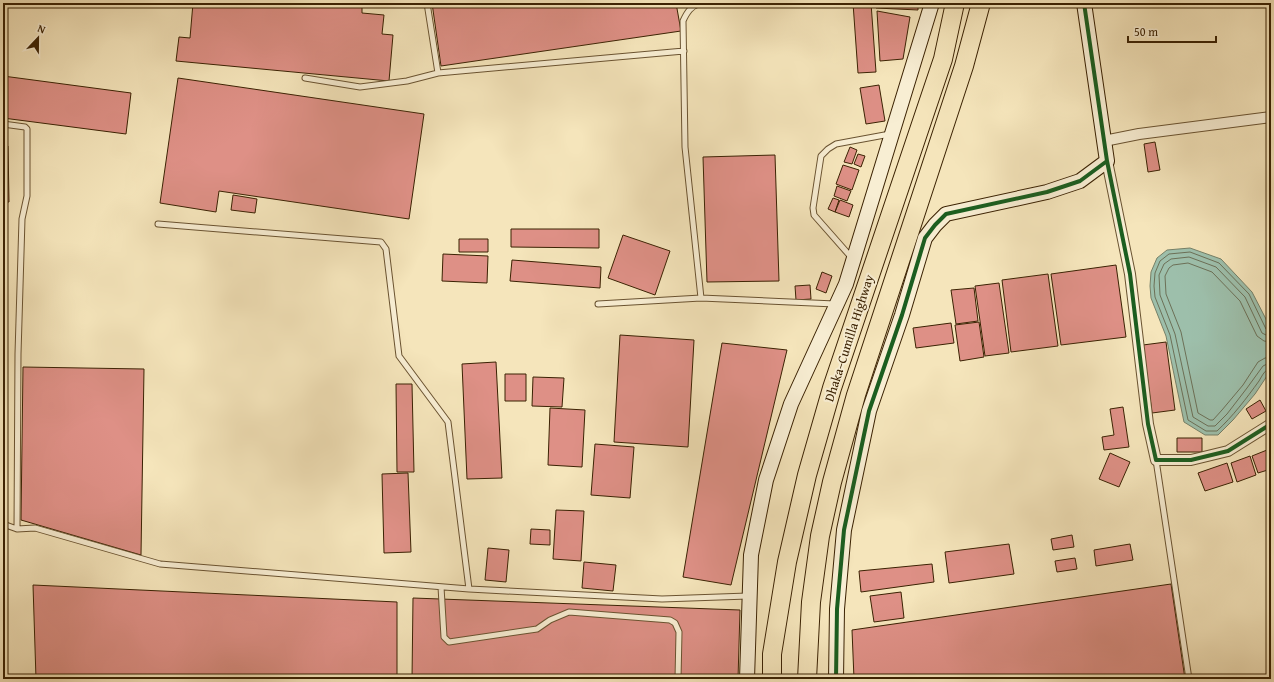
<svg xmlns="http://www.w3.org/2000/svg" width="1274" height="682" font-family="'Gentium Book Plus',serif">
<rect width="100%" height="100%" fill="#f5e5bb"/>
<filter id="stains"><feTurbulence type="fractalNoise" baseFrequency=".005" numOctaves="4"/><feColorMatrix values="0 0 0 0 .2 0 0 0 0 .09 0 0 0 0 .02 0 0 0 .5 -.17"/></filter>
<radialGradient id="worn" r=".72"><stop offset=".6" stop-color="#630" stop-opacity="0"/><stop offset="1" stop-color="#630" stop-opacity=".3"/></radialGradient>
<path fill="#9dbfab" stroke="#768068" d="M 1190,248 L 1221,259 L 1252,292 L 1267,321 L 1271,332 L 1271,370 L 1255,394 L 1233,420 L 1218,435 L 1205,435 L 1184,422 L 1166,336 L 1151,298 L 1150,286 L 1151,272 L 1157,258 L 1167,250 Z"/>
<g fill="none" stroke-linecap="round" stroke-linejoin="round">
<path stroke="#6c7057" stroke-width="1" d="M 1271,331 L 1266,329 L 1249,294 L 1219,263 L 1190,252 L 1169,254 L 1160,261 L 1155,273 L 1154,286 L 1155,297 L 1170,335 L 1188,420 L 1206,431 L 1217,431 C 1233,416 1246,399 1259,381 C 1262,376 1265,369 1271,368
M 1271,336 L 1266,335 L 1262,333 L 1245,297 L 1216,267 L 1189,257 L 1171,259 L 1164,264 L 1159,275 L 1160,295 L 1175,334 L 1193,417 L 1208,426 L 1215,426 L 1227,414 L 1247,388 L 1263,366 L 1267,364 L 1271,363
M 1271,342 L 1264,341 L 1257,336 L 1240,301 L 1212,272 L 1188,263 L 1173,265 L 1169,268 L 1165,276 L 1166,294 L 1181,332 L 1198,413 L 1210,420 L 1213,420 L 1222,410 L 1243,385 L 1258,362 L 1265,358 L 1271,357"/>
</g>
<path fill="#de9086" stroke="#3b2203" d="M 193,3 L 362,3 L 362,13 L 384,15 L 382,34 L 393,35 L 389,81 L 176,61 L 179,37 L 190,38 Z
M 432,3 L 676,3 L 681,31 L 441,66 Z
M 853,3 L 871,3 L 876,72 L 858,73 Z
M 876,3 L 918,3 L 918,10 L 876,8 Z
M 877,11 L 910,17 L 903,59 L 880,61 Z
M 3,76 L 131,93 L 126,134 L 3,118 Z
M 178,78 L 424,114 L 409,219 L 219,191 L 216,212 L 160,203 Z
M 879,85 L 885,121 L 866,124 L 860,88 Z
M 1155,142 L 1160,170 L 1148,172 L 1144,144 Z
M 3,146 L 8,146 L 9,202 L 3,202 Z
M 850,147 L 857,150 L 852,164 L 844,162 Z
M 858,154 L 865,156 L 861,167 L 854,164 Z
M 775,155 L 779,281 L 707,282 L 703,157 Z
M 843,165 L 859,170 L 852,190 L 836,184 Z
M 837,186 L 851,191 L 847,201 L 834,196 Z
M 233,195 L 257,199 L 255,213 L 231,210 Z
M 833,198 L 839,200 L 835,212 L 828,209 Z
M 840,200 L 853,205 L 849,217 L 835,212 Z
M 511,229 L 599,229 L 599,248 L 511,247 Z
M 623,235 L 670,251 L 655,295 L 608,278 Z
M 459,239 L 488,239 L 488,252 L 459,252 Z
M 443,254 L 488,256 L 487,283 L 442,281 Z
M 512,260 L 601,267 L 600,288 L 510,281 Z
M 1116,265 L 1126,337 L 1061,345 L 1051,274 Z
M 822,272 L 832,276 L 826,293 L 816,289 Z
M 1048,274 L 1058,346 L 1011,352 L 1002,280 Z
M 999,283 L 1009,353 L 985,356 L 975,286 Z
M 810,285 L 811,299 L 796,300 L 795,286 Z
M 974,288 L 978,321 L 956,324 L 951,290 Z
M 979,322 L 984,357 L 960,361 L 955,325 Z
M 951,323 L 954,343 L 916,348 L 913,328 Z
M 620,335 L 694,340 L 688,447 L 614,442 Z
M 1166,342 L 1175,410 L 1152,413 L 1143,345 Z
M 722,343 L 787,350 L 731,585 L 683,577 Z
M 3,345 L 7,345 L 7,383 L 3,383 Z
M 496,362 L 502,478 L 467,479 L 462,364 Z
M 23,367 L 144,369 L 141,555 L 21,520 Z
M 505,374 L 526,374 L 526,401 L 505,401 Z
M 533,377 L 564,378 L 562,407 L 532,406 Z
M 396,384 L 412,384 L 414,472 L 397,472 Z
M 1260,400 L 1266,411 L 1252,419 L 1246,409 Z
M 1123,407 L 1129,447 L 1104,450 L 1102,437 L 1114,435 L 1110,409 Z
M 550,408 L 585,410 L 582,467 L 548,465 Z
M 3,411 L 6,411 L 6,449 L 3,449 Z
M 1177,438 L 1202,438 L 1202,452 L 1177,452 Z
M 595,444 L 634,447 L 630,498 L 591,495 Z
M 1267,450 L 1271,462 L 1271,469 L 1258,473 L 1252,456 Z
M 3,451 L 4,451 L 5,513 L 3,513 Z
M 1110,453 L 1130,462 L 1119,487 L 1099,479 Z
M 1250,456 L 1256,475 L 1237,482 L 1231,463 Z
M 1227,463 L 1233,482 L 1205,491 L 1198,473 Z
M 408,473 L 411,552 L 384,553 L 382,474 Z
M 556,510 L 584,511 L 581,561 L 553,559 Z
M 531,529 L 550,530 L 550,545 L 530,544 Z
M 1072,535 L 1074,547 L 1053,550 L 1051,539 Z
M 1009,544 L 1014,574 L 949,583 L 945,552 Z
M 1130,544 L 1133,560 L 1096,566 L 1094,550 Z
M 488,548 L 509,550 L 506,582 L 485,580 Z
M 1075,558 L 1077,569 L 1057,572 L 1055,561 Z
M 584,562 L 616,565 L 613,591 L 582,588 Z
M 932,564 L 934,582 L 861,592 L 859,571 Z
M 1171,584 L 1185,679 L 854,679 L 852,630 Z
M 33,585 L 397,602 L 397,679 L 36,679 Z
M 901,592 L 904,618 L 874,622 L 870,596 Z
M 413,598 L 740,610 L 738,679 L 412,679 Z"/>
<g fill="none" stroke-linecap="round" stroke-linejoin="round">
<g stroke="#6a5331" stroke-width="7">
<path id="lane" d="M 427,3 L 438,73
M 305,78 L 360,87 L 407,81 L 438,73 L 684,51
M 3,124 L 25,127 L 27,129 L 27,196 L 22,219 L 18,354 L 17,529
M 158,224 L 381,242 L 386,249 L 399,356 L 448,422 L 469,589
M 851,257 L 814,215 L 813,208 L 821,156 L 828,149 L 836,144 L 890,134
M 701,298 L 835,304
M 598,304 L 701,298 L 685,147 L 683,21 C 687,12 691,6 701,3
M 1156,460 L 1189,679
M 3,524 L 17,529 L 35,528 L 160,564 L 469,589 L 662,599 L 748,596
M 441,587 L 444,637 L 449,642 L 537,629 L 550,620 L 569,612 L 670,620 L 675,623 L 679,632 L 678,679"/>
</g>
<g stroke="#6a5331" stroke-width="12">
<path id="street" d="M 1104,141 L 1139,134 L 1271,117
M 1107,161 L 1130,274 L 1148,424 L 1156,460 L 1191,460 L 1228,451 L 1271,424"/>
</g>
<g stroke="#3b2203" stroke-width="16">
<path id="secondary" d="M 747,679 L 751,555 L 766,480 L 791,404 L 846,284 L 932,3
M 836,679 L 837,609 L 844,530 L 869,411 L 902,315 L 925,238 L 935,225 L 946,214 L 1047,192 L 1080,181 L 1107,161 L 1084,3"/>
</g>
<g stroke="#3b2203" stroke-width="20">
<path id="highway" d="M 772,679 L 772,654 L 787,562 L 807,475 L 832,388 L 943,59 L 955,3
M 807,679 L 811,602 L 820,536 L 832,482 L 856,395 L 964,66 L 981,3"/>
</g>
<use href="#lane" stroke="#f8eed3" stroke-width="5"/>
<use href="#street" stroke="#f8eed3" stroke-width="10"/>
<use href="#secondary" stroke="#f8eed3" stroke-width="14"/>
<use href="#highway" stroke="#f5e5bb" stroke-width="18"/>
<g stroke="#f8eed3" stroke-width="6">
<path id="cycleway" d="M 1107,161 L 1130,274 L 1148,424 L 1156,460 L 1191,460 L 1228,451 L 1271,424
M 836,679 L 837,609 L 844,530 L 869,411 L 902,315 L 925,238 L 935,225 L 946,214 L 1047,192 L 1080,181 L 1107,161 L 1084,3"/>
</g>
<use href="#cycleway" stroke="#1b5e20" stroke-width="4"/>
</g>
<g text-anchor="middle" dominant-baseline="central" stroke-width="4" stroke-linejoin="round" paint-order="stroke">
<g font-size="13" fill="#3b2203" stroke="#f8eed3">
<text transform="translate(849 338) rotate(-72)">Dhaka–Cumilla Highway</text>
</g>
</g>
<rect width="1274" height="682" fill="none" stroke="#f5e5bb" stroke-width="16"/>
<rect x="4" y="4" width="1266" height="674" fill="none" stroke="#3b2203" stroke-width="2"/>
<rect x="8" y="8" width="1258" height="666" fill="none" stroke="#3b2203"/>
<g transform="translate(38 38) rotate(22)" stroke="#f8eed3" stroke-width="3" paint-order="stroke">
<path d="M0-3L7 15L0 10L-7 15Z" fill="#3b2203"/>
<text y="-6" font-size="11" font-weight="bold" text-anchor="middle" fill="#3b2203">N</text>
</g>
<path d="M1128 36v6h88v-6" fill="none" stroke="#3b2203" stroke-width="2"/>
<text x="1134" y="36" font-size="12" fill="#3b2203" stroke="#f8eed3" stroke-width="3" paint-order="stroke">50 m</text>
<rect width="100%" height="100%" filter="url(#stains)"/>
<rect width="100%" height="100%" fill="url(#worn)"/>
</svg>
